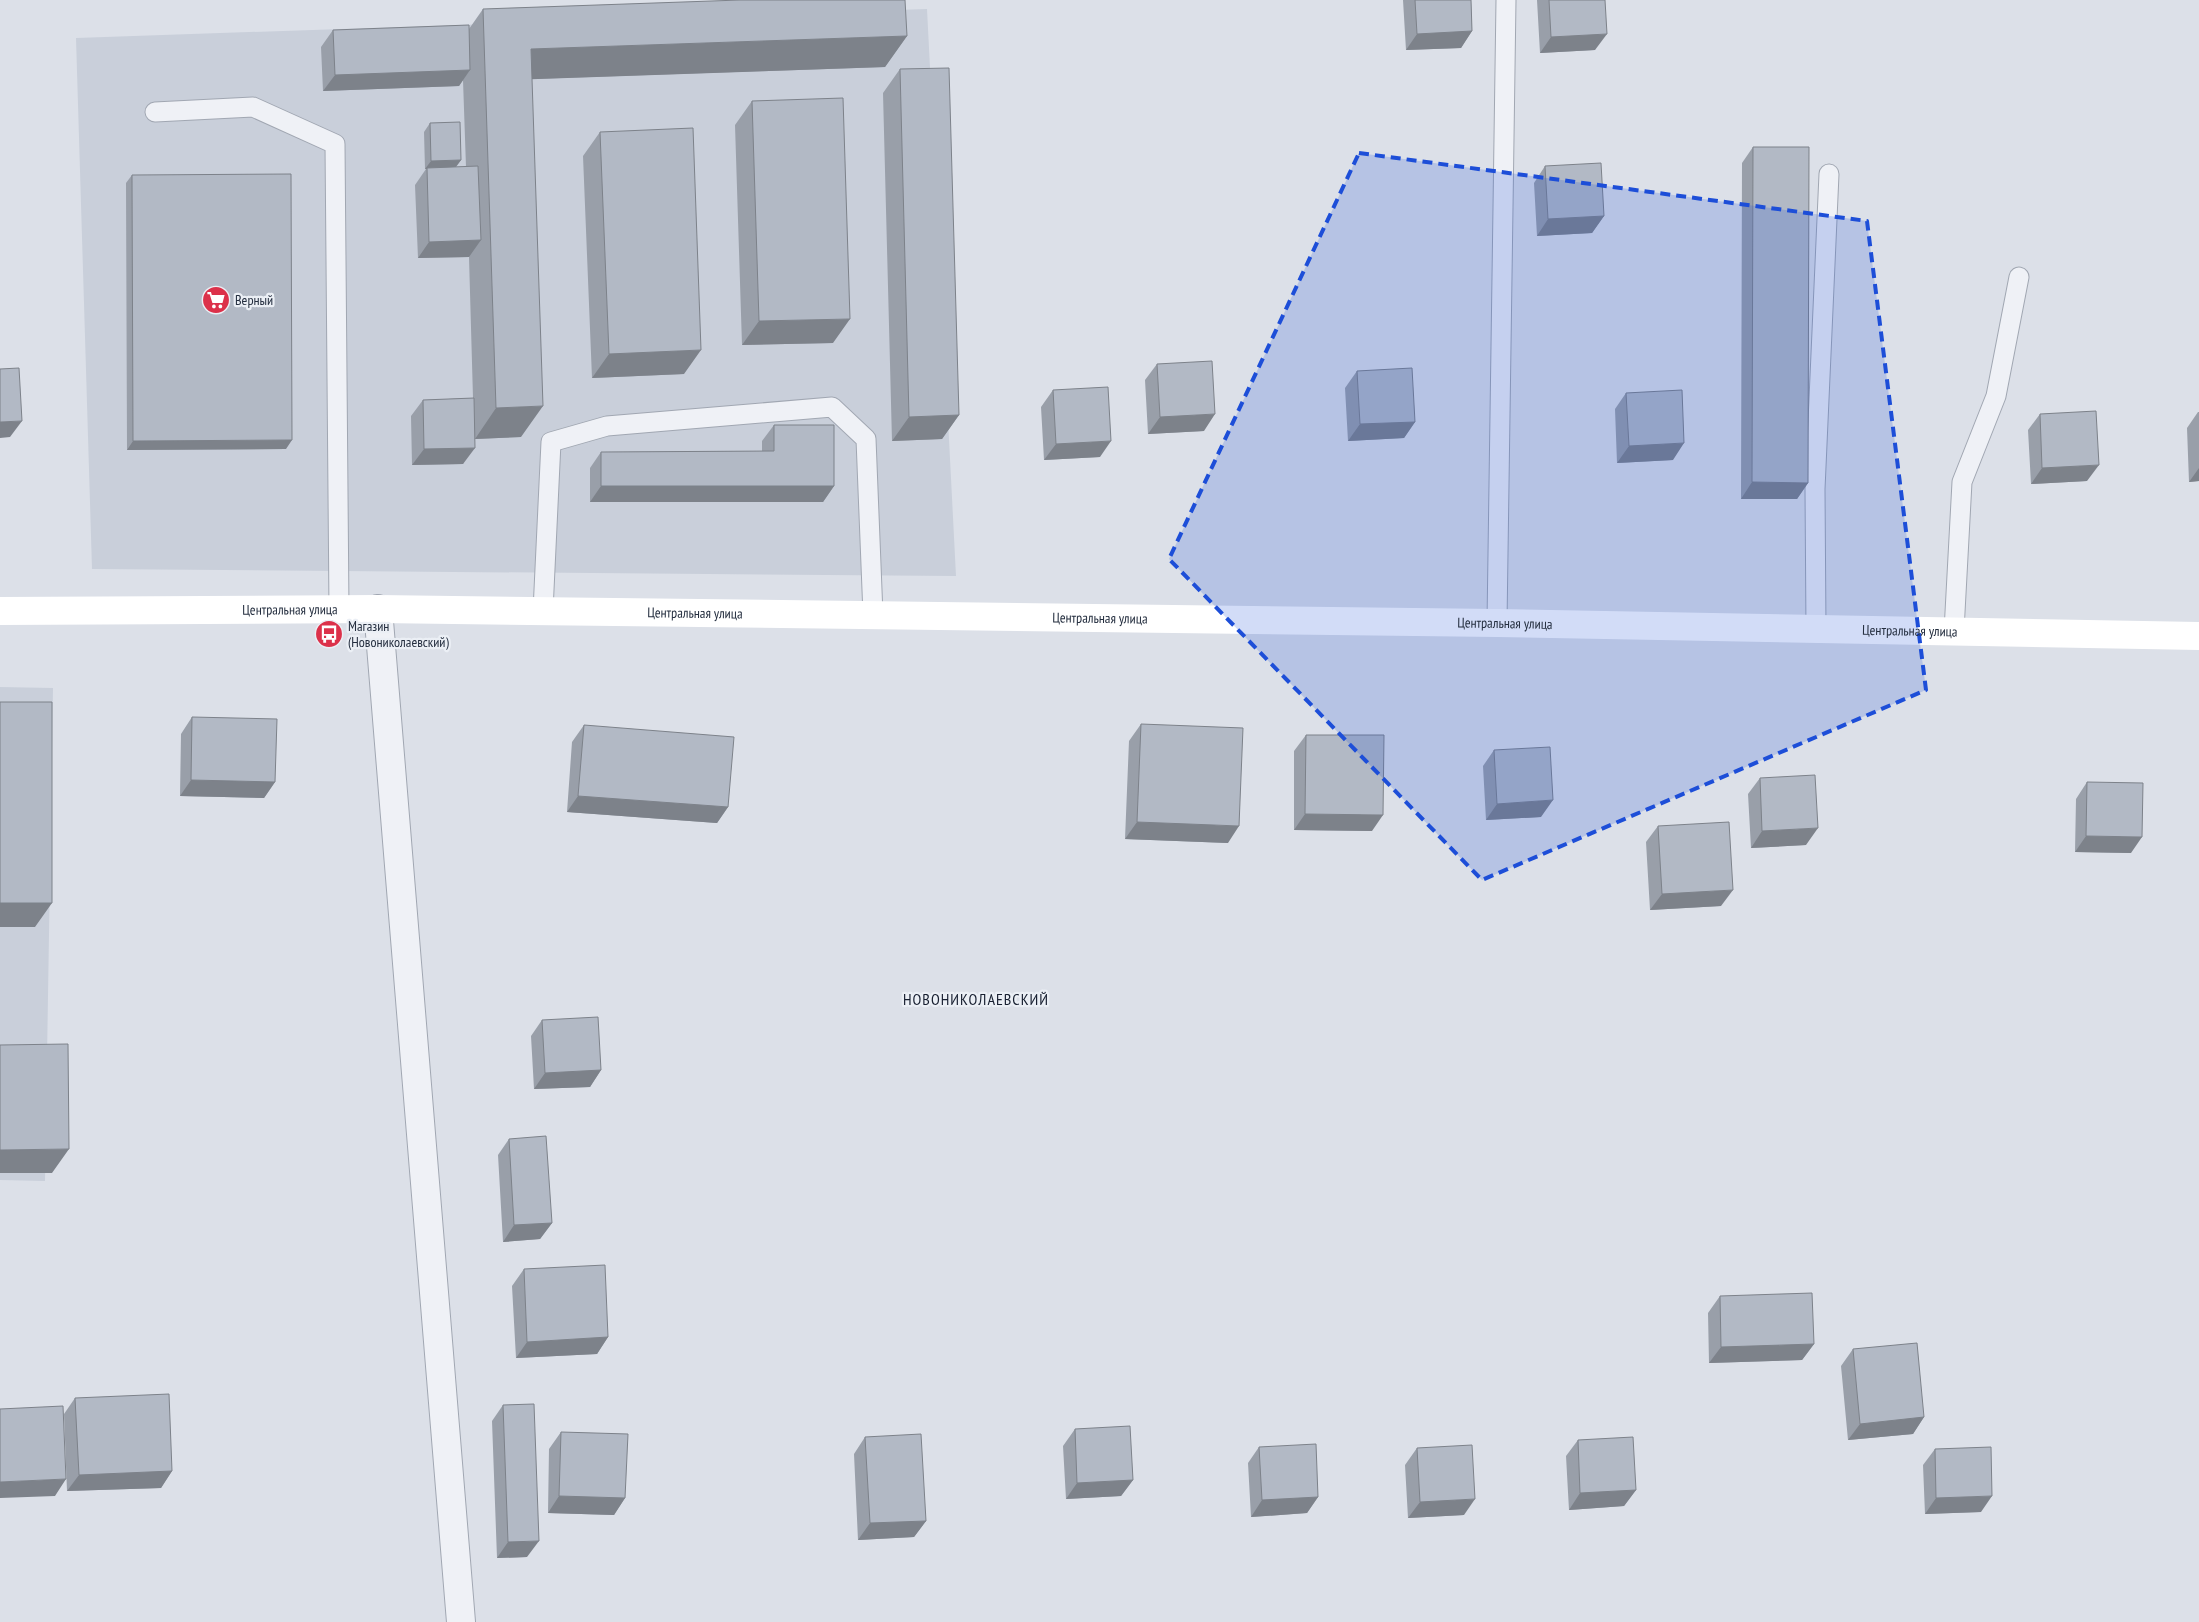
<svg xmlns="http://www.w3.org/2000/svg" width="2199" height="1622" font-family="'PT Sans Narrow',sans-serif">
<rect width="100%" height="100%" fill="#dce0e8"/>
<path fill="#c9cfda" d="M 927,9 L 956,576 L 92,569 L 76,38 Z
M 0,687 L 53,688 L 45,1181 L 0,1180 Z"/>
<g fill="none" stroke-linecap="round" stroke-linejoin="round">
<g stroke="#a1a7b2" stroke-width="21">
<path id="service" d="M 155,112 L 253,107 L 335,144 L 339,609
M 543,611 L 551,442 L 607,426 L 832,407 L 866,439 L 873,615
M 1497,623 L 1506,0
M 1816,629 L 1815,489 L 1829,174
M 1954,631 L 1962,482 L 1996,396 L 2019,277"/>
</g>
<g stroke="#a1a7b2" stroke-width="30">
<path id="minor" d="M 378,609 L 461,1622"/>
</g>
<use href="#service" stroke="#eff1f6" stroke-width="19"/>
<use href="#minor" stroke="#eff1f6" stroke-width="28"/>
<path stroke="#fff" stroke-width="28" id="s1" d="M 0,611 L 378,609 L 1497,623 L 2199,636"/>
</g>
<path fill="#999fa9" d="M 1403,0 L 1471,0 L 1472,31 L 1461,48 L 1406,50 Z
M 1537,0 L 1605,0 L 1595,50 L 1540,53 Z
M 483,9 L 907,36 L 885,67 L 532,79 L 521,437 L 475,439 L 463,464 L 412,465 L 411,416 L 423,400 L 473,398 L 469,257 L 418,258 L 415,185 L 426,169 L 425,169 L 424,132 L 430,123 L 461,160 L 456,167 L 466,167 L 463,80 L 459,86 L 323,91 L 321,47 L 333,30 L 469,29 Z
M 900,69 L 959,415 L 942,439 L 892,441 L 883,93 Z
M 752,101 L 833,343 L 742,345 L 735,125 Z
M 600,132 L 684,374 L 592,378 L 583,156 Z
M 1753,147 L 1808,483 L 1797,499 L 1741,499 L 1742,163 Z
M 1545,166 L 1604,216 L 1592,233 L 1537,236 L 1534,183 Z
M 132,175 L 286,449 L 127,450 L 126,183 Z
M 1157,364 L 1204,431 L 1148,434 L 1145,380 Z
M 1357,371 L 1415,422 L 1404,438 L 1348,441 L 1345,388 Z
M 1053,390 L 1100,457 L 1044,460 L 1041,407 Z
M 1626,393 L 1673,460 L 1617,463 L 1615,409 Z
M 2198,412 L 2199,412 L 2199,481 L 2189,482 L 2187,428 Z
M 2040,414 L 2087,481 L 2031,484 L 2028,430 Z
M 774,425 L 834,486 L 823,502 L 590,502 L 590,468 L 601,452 L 762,451 L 762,441 Z
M 192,717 L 275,782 L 264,798 L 180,796 L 181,734 Z
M 1141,724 L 1228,843 L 1125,839 L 1129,741 Z
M 584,725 L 728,807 L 717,823 L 567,812 L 572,742 Z
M 1306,735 L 1372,831 L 1294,830 L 1294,751 Z
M 1494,750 L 1541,817 L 1486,820 L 1483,766 Z
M 1760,778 L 1806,845 L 1751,848 L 1748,794 Z
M 2087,782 L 2131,853 L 2075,852 L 2076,799 Z
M 1658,826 L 1721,906 L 1650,910 L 1646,842 Z
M 542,1020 L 601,1070 L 590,1087 L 534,1089 L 531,1036 Z
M 509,1139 L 552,1223 L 540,1239 L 503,1242 L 498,1155 Z
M 524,1269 L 608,1337 L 597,1354 L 516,1358 L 512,1286 Z
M 1720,1296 L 1814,1344 L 1802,1360 L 1709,1363 L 1708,1313 Z
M 1853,1349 L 1924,1417 L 1913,1434 L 1848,1440 L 1841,1366 Z
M 75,1398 L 172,1471 L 161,1488 L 67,1491 L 64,1414 Z
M 503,1405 L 527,1557 L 497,1558 L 492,1421 Z
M 1075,1429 L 1133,1480 L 1121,1496 L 1066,1499 L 1063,1446 Z
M 561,1432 L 625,1498 L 614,1515 L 548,1513 L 549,1449 Z
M 865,1437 L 926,1521 L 914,1537 L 858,1540 L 854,1454 Z
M 1578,1440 L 1636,1490 L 1624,1506 L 1569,1510 L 1566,1456 Z
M 1259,1447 L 1318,1497 L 1307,1513 L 1251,1517 L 1248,1463 Z
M 1417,1448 L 1464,1515 L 1408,1518 L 1405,1465 Z
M 1935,1449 L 1981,1512 L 1925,1514 L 1923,1465 Z"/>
<path fill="#7d828a" d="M 1472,31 L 1461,48 L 1406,50 L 1417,34 Z
M 1607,34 L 1595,50 L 1540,53 L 1551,37 Z
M 907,36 L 885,67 L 509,80 L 531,49 Z
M 470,70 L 459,86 L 323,91 L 335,75 Z
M 461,160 L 455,168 L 425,169 L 431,161 Z
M 1604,216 L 1592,233 L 1537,236 L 1548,219 Z
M 481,240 L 469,257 L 418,258 L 429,242 Z
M 850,319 L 833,343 L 742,345 L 759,321 Z
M 701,350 L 684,374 L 592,378 L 609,354 Z
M 543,406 L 521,437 L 475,439 L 496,408 Z
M 1215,414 L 1204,431 L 1148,434 L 1160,417 Z
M 959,415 L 942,439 L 892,441 L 909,417 Z
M 22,421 L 10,437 L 0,438 L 0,422 Z
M 1415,422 L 1404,438 L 1348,441 L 1360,424 Z
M 292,440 L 286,449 L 127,450 L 133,441 Z
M 1111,441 L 1100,457 L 1044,460 L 1056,444 Z
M 1684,443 L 1673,460 L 1617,463 L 1629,446 Z
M 475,448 L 463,464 L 412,465 L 424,449 Z
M 2099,465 L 2087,481 L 2031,484 L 2042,468 Z
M 2199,468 L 2199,481 L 2189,482 Z
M 1752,482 L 1808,483 L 1797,499 L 1741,499 Z
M 601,486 L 834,486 L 823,502 L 590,502 Z
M 191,780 L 275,782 L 264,798 L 180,796 Z
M 578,796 L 728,807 L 717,823 L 567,812 Z
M 1553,800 L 1541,817 L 1486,820 L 1497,804 Z
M 1305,814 L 1383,815 L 1372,831 L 1294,830 Z
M 1137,822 L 1239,826 L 1228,843 L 1125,839 Z
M 1818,828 L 1806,845 L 1751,848 L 1762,831 Z
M 2086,836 L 2142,837 L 2131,853 L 2075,852 Z
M 1733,890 L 1721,906 L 1650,910 L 1662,894 Z
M 0,903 L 52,903 L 35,927 L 0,927 Z
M 601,1070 L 590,1087 L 534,1089 L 545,1073 Z
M 69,1149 L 52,1173 L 0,1173 L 0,1150 Z
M 552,1223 L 540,1239 L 503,1242 L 514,1225 Z
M 608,1337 L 597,1354 L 516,1358 L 527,1342 Z
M 1814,1344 L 1802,1360 L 1709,1363 L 1721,1347 Z
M 1924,1417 L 1913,1434 L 1848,1440 L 1860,1424 Z
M 172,1471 L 161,1488 L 67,1491 L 79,1475 Z
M 66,1479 L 55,1496 L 0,1498 L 0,1482 Z
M 1133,1480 L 1121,1496 L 1066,1499 L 1077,1483 Z
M 1636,1490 L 1624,1506 L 1569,1510 L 1580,1493 Z
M 559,1496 L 625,1498 L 614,1515 L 548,1513 Z
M 1992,1496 L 1981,1512 L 1925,1514 L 1936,1498 Z
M 1318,1497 L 1307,1513 L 1251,1517 L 1262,1500 Z
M 1475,1499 L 1464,1515 L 1408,1518 L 1420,1502 Z
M 926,1521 L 914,1537 L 858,1540 L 870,1523 Z
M 539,1541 L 527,1557 L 497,1558 L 508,1542 Z"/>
<path fill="#b2b9c5" stroke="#7d828a" d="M 740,0 L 905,0 L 907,36 L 531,49 L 543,406 L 496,408 L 483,9 Z
M 1415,0 L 1471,0 L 1472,31 L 1417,34 Z
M 1549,0 L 1605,0 L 1607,34 L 1551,37 Z
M 469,25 L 470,70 L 335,75 L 333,30 Z
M 949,68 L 959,415 L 909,417 L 900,69 Z
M 843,98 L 850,319 L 759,321 L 752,101 Z
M 460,122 L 461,160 L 431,161 L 430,123 Z
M 693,128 L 701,350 L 609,354 L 600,132 Z
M 1753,147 L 1809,147 L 1808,483 L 1752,482 Z
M 1601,163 L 1604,216 L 1548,219 L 1545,166 Z
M 478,166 L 481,240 L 429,242 L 427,168 Z
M 291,174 L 292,440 L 133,441 L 132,175 Z
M 1212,361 L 1215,414 L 1160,417 L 1157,364 Z
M 19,368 L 22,421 L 0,422 L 0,369 Z
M 1412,368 L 1415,422 L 1360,424 L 1357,371 Z
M 1108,387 L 1111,441 L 1056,444 L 1053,390 Z
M 1682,390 L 1684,443 L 1629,446 L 1626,393 Z
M 474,398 L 475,448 L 424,449 L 423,400 Z
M 2096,411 L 2099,465 L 2042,468 L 2040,414 Z
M 774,425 L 834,425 L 834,486 L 601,486 L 601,452 L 774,451 Z
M 0,702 L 52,702 L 52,903 L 0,903 Z
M 192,717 L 277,719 L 275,782 L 191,780 Z
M 1141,724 L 1243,728 L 1239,826 L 1137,822 Z
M 584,725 L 734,737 L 728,807 L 578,796 Z
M 1306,735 L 1384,735 L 1383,815 L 1305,814 Z
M 1550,747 L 1553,800 L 1497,804 L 1494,750 Z
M 1815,775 L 1818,828 L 1762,831 L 1760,778 Z
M 2087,782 L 2143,783 L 2142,837 L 2086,836 Z
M 1729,822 L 1733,890 L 1662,894 L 1658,826 Z
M 598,1017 L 601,1070 L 545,1073 L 542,1020 Z
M 68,1044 L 69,1149 L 0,1150 L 0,1045 Z
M 546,1136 L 552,1223 L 514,1225 L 509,1139 Z
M 605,1265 L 608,1337 L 527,1342 L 524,1269 Z
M 1812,1293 L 1814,1344 L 1721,1347 L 1720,1296 Z
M 1917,1343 L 1924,1417 L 1860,1424 L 1853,1349 Z
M 169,1394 L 172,1471 L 79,1475 L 75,1398 Z
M 534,1404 L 539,1541 L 508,1542 L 503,1405 Z
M 63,1406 L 66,1479 L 0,1482 L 0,1409 Z
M 1130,1426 L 1133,1480 L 1077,1483 L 1075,1429 Z
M 561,1432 L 628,1434 L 625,1498 L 559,1496 Z
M 921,1434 L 926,1521 L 870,1523 L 865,1437 Z
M 1633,1437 L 1636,1490 L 1580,1493 L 1578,1440 Z
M 1316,1444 L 1318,1497 L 1262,1500 L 1259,1447 Z
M 1472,1445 L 1475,1499 L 1420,1502 L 1417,1448 Z
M 1991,1447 L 1992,1496 L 1936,1498 L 1935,1449 Z"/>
<path fill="#1d4ed8" fill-opacity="0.2" stroke="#1d4ed8" stroke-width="4" stroke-dasharray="10 6" stroke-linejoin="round" d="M 1359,153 L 1867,221 L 1926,690 L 1482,880 L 1169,559 Z"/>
<defs>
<g id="supermarket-disc" transform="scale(1.4375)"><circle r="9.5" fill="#dc314a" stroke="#ebeff5"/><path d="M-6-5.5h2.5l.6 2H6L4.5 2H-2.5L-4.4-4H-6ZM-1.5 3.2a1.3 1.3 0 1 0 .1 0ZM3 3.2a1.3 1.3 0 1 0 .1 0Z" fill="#fff"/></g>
<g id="bus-disc" transform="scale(1.4375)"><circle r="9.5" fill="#dc314a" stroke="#ebeff5"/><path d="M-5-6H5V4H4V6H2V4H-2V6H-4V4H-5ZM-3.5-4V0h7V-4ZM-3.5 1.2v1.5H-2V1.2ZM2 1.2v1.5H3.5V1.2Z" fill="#fff"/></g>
</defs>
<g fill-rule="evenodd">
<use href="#supermarket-disc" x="216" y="300"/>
<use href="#bus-disc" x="329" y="634"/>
</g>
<g text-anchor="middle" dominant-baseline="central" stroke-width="4.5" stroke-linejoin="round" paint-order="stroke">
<g font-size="14" fill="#242e3f" stroke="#ebeff5" text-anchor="start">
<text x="235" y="300">Верный</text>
<text x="348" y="626">Магазин<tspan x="348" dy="16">(Новониколаевский)</tspan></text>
</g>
<g font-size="14" fill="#242e3f" stroke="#ebeff5">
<text stroke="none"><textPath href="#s1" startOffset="290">Центральная улица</textPath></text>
<text stroke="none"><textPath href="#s1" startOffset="695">Центральная улица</textPath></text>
<text stroke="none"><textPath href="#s1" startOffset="1100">Центральная улица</textPath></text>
<text stroke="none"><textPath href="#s1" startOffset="1505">Центральная улица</textPath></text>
<text stroke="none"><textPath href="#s1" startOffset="1910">Центральная улица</textPath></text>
</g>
<g font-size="16" letter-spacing="1" fill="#171f30" stroke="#ebeff5">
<text x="976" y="999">НОВОНИКОЛАЕВСКИЙ</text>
</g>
</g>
</svg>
